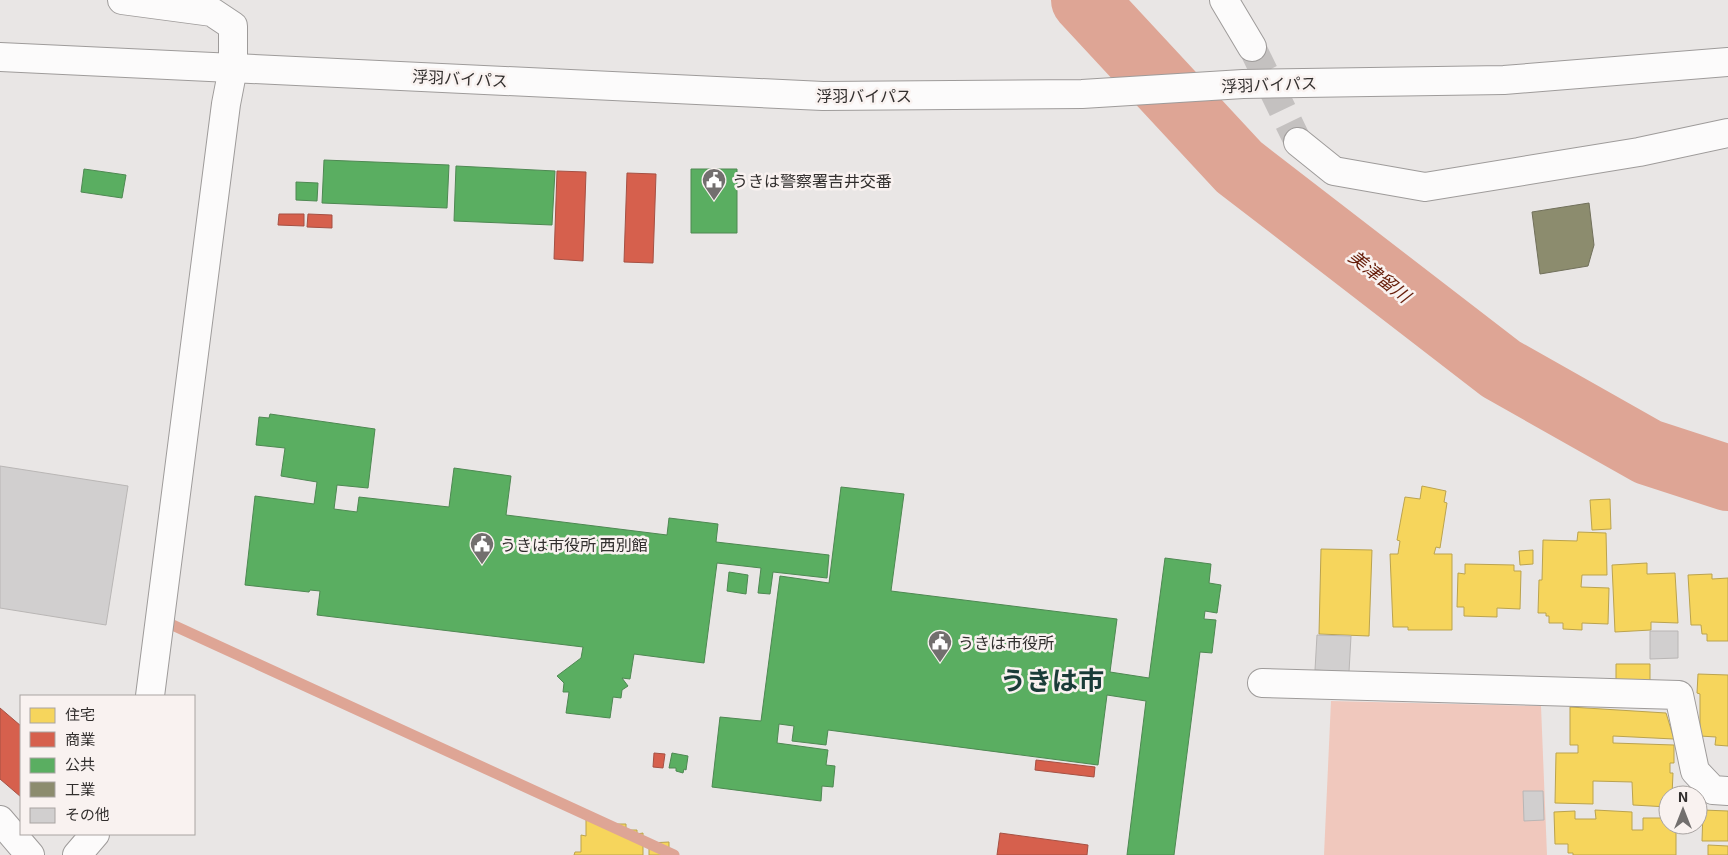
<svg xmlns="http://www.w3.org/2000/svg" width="1728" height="855" font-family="'Exo 2','Noto Sans JP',sans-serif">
<rect width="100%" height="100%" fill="#e9e6e5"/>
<path fill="#f0c8bd" d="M 1331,701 L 1541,706 L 1547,855 L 1324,855 Z"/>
<path fill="#f6d55c" stroke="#bba34e" d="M 1422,486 L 1446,491 L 1444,502 L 1447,503 L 1440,548 L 1436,547 L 1434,554 L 1452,554 L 1452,630 L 1408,630 L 1408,627 L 1393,627 L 1390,554 L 1398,554 L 1400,541 L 1397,540 L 1405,497 L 1420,499 Z
M 1610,499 L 1611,529 L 1592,530 L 1590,500 Z
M 1578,532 L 1606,533 L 1607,575 L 1582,575 L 1581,587 L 1609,588 L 1608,624 L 1582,623 L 1582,630 L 1563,629 L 1563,623 L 1549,623 L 1549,616 L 1546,616 L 1546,613 L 1538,613 L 1539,580 L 1542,580 L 1543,540 L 1577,541 Z
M 1321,549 L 1372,550 L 1369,636 L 1319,634 Z
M 1533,550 L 1533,564 L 1520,565 L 1519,551 Z
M 1647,563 L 1647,574 L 1675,573 L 1678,623 L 1651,622 L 1651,630 L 1615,632 L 1612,565 Z
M 1465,564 L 1514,565 L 1514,571 L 1521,571 L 1520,609 L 1497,608 L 1497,617 L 1464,616 L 1464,607 L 1457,607 L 1458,573 L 1465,574 Z
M 1712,574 L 1712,579 L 1728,578 L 1728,641 L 1707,641 L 1707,634 L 1702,634 L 1701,625 L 1691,625 L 1688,575 Z
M 1616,664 L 1650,664 L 1650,681 L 1616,680 Z
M 1698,674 L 1728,675 L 1728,746 L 1715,745 L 1716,737 L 1700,736 L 1700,694 L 1697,693 Z
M 1570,707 L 1666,713 L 1674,739 L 1613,736 L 1613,743 L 1674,745 L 1674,763 L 1670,763 L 1670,773 L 1673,773 L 1672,795 L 1668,795 L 1668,807 L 1633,805 L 1632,782 L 1593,781 L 1593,804 L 1555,803 L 1556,753 L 1578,753 L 1578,745 L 1570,745 Z
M 1595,810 L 1632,812 L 1632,830 L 1643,830 L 1643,818 L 1668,818 L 1668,825 L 1676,825 L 1676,855 L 1573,855 L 1573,853 L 1568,853 L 1568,844 L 1555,844 L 1554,812 L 1575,811 L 1575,819 L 1596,819 Z
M 1703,810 L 1728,811 L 1728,841 L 1702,841 Z
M 586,820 L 600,820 L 600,824 L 626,824 L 626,830 L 637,830 L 637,834 L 643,833 L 643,855 L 574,855 L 575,852 L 581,852 L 581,835 L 586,836 Z
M 669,842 L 669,855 L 649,855 L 649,843 Z
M 1708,845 L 1728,846 L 1728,855 L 1708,855 Z"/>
<path fill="#d6604d" stroke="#a55144" d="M 557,171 L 586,172 L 583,261 L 554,259 Z
M 627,173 L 656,174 L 653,263 L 624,262 Z
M 279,214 L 304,214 L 304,226 L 278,225 Z
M 308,214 L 332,215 L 332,228 L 307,227 Z
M 0,708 L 21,726 L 21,797 L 0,779 Z
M 654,753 L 665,754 L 663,768 L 653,767 Z
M 1036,760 L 1095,767 L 1094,777 L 1035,770 Z
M 1000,833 L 1088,845 L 1087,855 L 997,855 Z"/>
<path fill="#5aae61" stroke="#4e8852" d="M 324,160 L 449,165 L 447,208 L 322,203 Z
M 456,166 L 555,171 L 552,225 L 454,221 Z
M 84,169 L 126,175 L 122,198 L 81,192 Z
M 691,169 L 737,169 L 737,233 L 691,233 Z
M 296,182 L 318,183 L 317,201 L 296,200 Z
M 270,414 L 375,429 L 368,488 L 337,485 L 334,509 L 357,512 L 359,497 L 449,507 L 454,468 L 511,476 L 506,515 L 667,535 L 669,518 L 718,524 L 716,542 L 829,555 L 827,578 L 773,572 L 770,594 L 758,593 L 761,568 L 717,563 L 704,663 L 634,654 L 630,679 L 622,678 L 628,686 L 622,690 L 621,698 L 613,697 L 610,718 L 566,713 L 569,692 L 563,692 L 564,683 L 557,676 L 581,658 L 583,647 L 317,615 L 320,591 L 310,590 L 309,592 L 245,585 L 255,496 L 314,504 L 317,482 L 281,476 L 285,448 L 256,445 L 259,417 L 269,418 Z
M 841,487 L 904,494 L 891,591 L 1117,619 L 1110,672 L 1149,678 L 1165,558 L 1211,564 L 1209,583 L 1221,585 L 1217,613 L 1205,611 L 1204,619 L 1216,620 L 1212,653 L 1200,652 L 1174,855 L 1127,855 L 1146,701 L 1107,695 L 1098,765 L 828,730 L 826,745 L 792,741 L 794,726 L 779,724 L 777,743 L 828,750 L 826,765 L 835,766 L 833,787 L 822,786 L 821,801 L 712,787 L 720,717 L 761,721 L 780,576 L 829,583 Z
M 729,572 L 748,575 L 746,594 L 727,591 Z
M 672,753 L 688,756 L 686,770 L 684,769 L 683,773 L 676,771 L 676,768 L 669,768 Z"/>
<path fill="#8c8c6e" stroke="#71705b" d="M 1589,203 L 1594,245 L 1588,266 L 1540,274 L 1532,212 Z"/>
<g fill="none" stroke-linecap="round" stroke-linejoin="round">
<path stroke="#dea595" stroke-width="11" d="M 166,622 L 674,855"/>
<path stroke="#dea595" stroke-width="66" d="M 1084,0 L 1239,167 L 1501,369 L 1648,452 L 1728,478"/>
</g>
<path fill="#d1cfcf" stroke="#b9b6b5" d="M 0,466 L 128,486 L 106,625 L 0,608 Z
M 1650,631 L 1678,631 L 1678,658 L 1650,659 Z
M 1317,635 L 1351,636 L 1349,672 L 1315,670 Z
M 1523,791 L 1543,791 L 1544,820 L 1524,821 Z"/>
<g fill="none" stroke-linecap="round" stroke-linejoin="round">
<path stroke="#c4c1c0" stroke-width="28" stroke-dasharray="28 14" stroke-linecap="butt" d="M 1252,47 L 1298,142"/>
<g stroke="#9e9b9a" stroke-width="30">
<path id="street" d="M 122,0 L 212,12 L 233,26 L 233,68 L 226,104 L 150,696
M 1224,0 L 1252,47
M 1298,142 L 1334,171 L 1425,187 L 1639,152 L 1728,133
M 1262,683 L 1679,695 L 1695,771 L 1713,790 L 1728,791
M 0,820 L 30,855
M 77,855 L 95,834"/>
</g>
<g stroke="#9e9b9a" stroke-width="30">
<path id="highway" d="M 0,57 L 823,96 L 1082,94 L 1243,84 L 1504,80 L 1728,62"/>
</g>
<use href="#street" stroke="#fcfbfb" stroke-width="28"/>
<use href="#highway" stroke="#fcfbfb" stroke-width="28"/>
</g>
<defs>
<g id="civic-pin" transform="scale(1.25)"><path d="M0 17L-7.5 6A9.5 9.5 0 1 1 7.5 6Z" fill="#726f6e" stroke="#f9f2f0"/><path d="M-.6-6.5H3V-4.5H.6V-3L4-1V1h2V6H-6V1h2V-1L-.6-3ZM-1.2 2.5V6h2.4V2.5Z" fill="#fff"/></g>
</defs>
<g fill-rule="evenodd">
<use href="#civic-pin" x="714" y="180"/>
<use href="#civic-pin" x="482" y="544"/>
<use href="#civic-pin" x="940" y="642"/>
</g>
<g text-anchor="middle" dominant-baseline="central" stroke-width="5" stroke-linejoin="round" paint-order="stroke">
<g font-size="16" fill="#322f2e" stroke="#f9f2f0">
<text transform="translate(460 78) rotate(3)">浮羽バイパス</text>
<text transform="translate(1269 84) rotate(-2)">浮羽バイパス</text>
<text x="864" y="95">浮羽バイパス</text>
</g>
<g font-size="16" fill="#322f2e" stroke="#f9f2f0" text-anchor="start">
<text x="732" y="180">うきは警察署吉井交番</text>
<text x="500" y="544">うきは市役所 西別館</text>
<text x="958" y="642">うきは市役所</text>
</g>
<g font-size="18" font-style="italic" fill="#661d09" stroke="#f9f2f0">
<text transform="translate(1380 276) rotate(38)">美津留川</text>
</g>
<g font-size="26" font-weight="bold" fill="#1a3c38" stroke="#f9f2f0">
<text x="1052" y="679">うきは市</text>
</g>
</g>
<rect x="20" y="695" width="175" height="140" fill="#f9f2f0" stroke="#a9a4a2"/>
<rect x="30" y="708" width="25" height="15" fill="#f6d55c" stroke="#a9a4a2"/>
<text x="65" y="720" font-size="15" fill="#322f2e">住宅</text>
<rect x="30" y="732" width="25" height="15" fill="#d6604d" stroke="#a9a4a2"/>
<text x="65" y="745" font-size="15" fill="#322f2e">商業</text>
<rect x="30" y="758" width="25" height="15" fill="#5aae61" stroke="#a9a4a2"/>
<text x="65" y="770" font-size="15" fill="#322f2e">公共</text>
<rect x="30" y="782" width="25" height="15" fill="#8c8c6e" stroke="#a9a4a2"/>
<text x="65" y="795" font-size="15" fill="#322f2e">工業</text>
<rect x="30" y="808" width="25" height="15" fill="#d1cfcf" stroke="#a9a4a2"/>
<text x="65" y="820" font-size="15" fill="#322f2e">その他</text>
<g transform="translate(1683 810)"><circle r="24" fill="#f9f2f0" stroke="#a9a4a2"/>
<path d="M0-4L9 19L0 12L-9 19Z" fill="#726f6e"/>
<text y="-8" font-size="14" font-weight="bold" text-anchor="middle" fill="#322f2e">N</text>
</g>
</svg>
